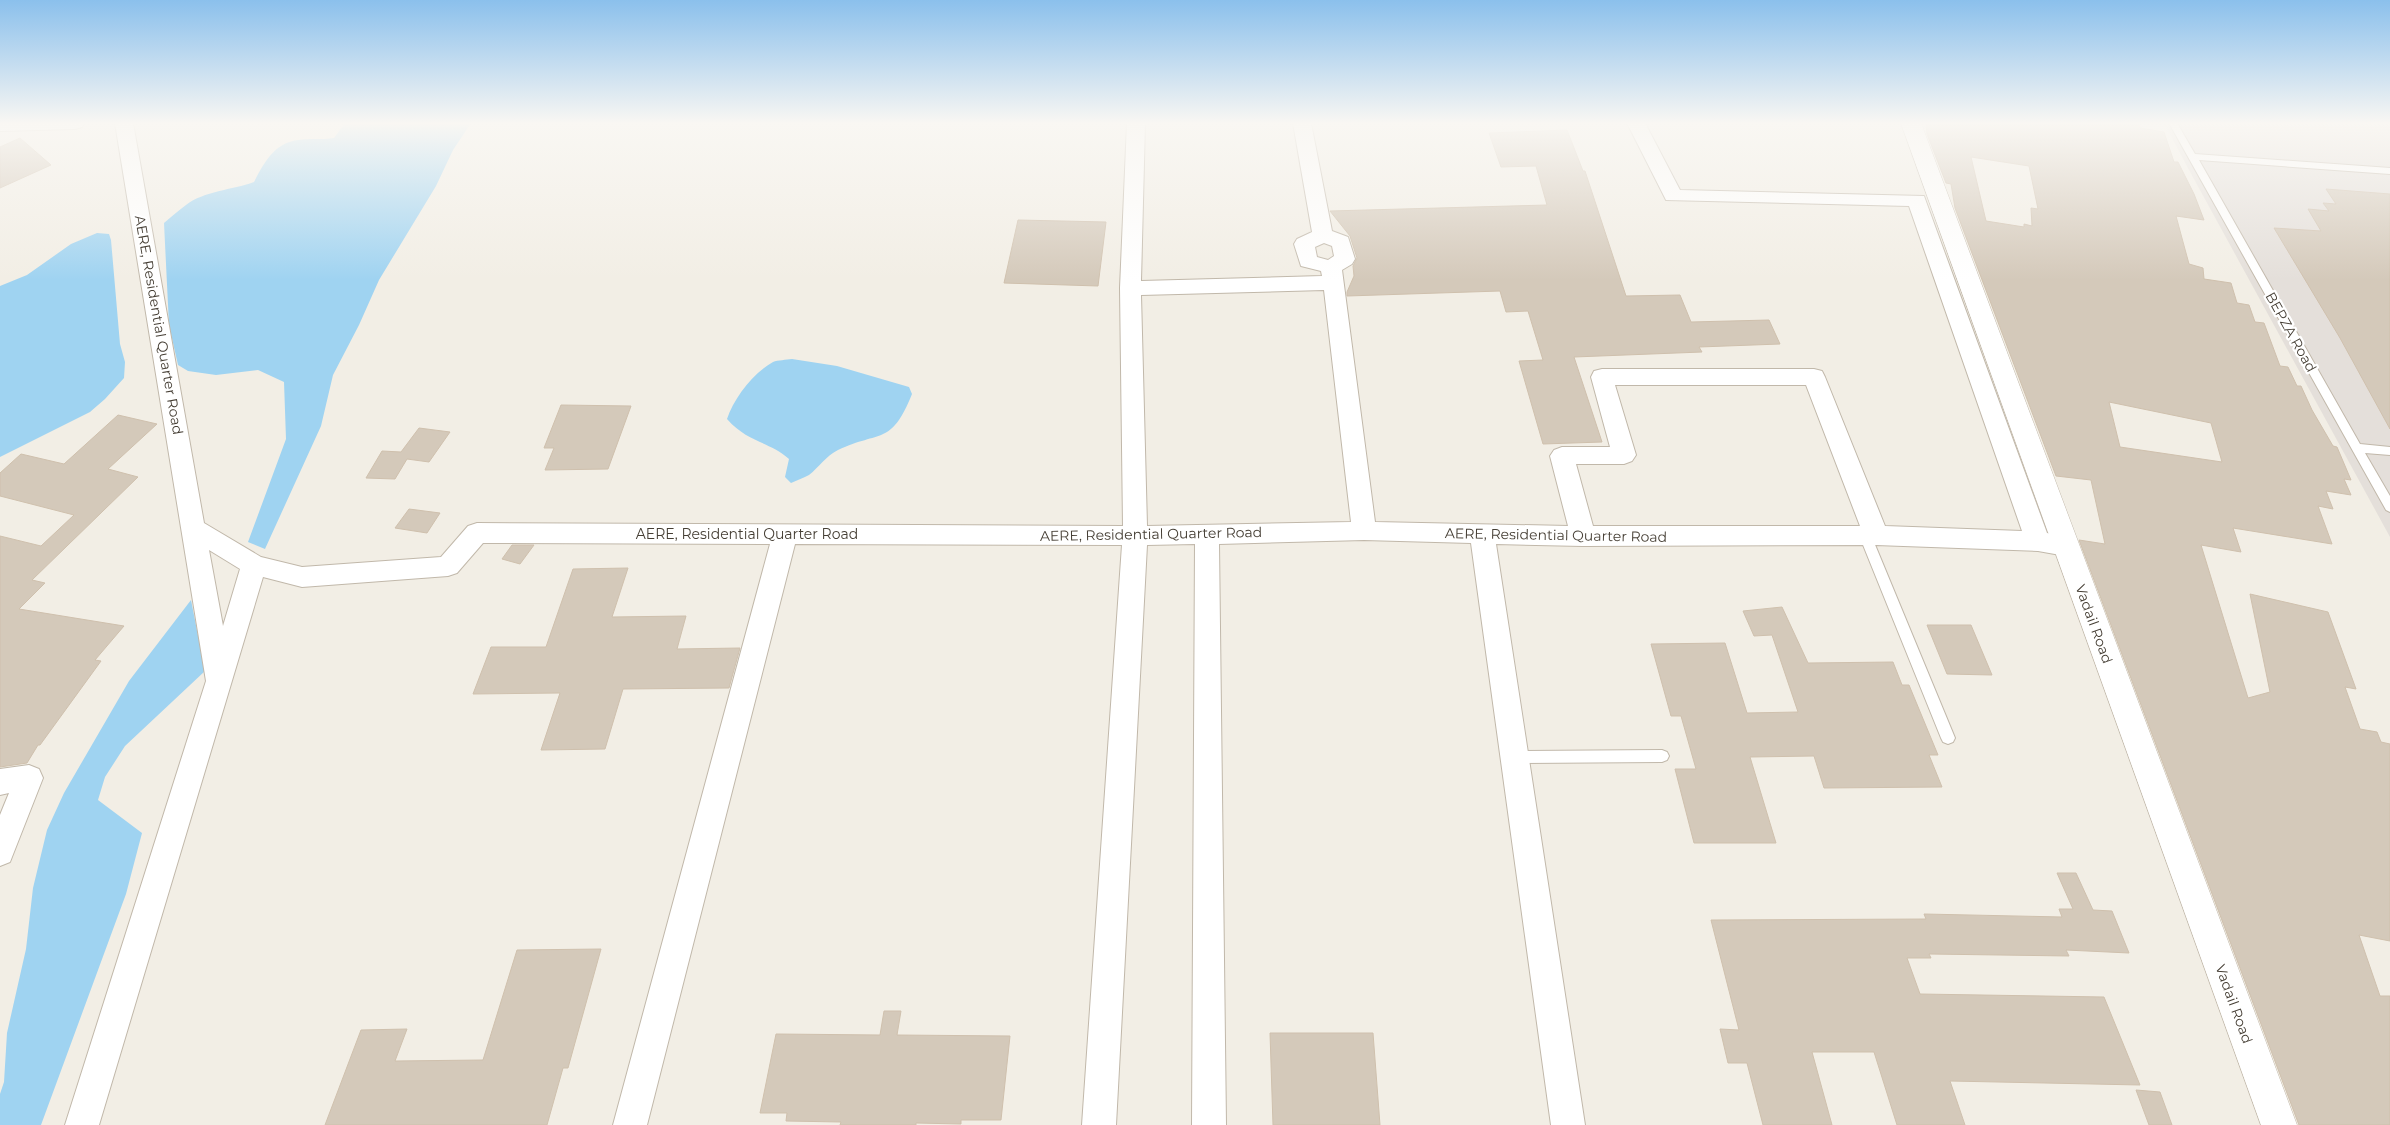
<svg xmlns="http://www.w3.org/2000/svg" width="2390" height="1125" font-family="Montserrat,sans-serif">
<rect width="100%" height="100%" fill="#f2eee5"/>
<path fill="#e4dfda" d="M 2164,123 L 2390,123 L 2390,537 L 2189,170 Z"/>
<path fill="#9fd3f1" d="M 345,123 L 471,123 L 453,150 L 436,186 L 379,280 L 359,325 L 333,375 L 321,426 L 265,549 L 248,542 L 286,439 L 284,382 L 258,370 L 216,375 L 188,371 L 178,365 L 169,325 L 164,223 C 171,217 178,211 186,205 C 204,191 232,190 254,182 C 264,163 274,143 298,140 C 310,138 322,140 334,138 Z
M 97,233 L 109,234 L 111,240 L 120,344 L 125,362 L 124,378 L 105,399 L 90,412 L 0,457 L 0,286 L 27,275 L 71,244 Z
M 792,359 L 837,366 L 909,387 L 912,394 C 891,446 881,430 838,450 C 826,456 819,467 809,475 C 804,478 797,480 791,483 L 785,477 L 789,459 C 769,441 748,443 727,419 C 734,398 753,373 773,362 C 778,360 786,360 792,359 Z
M 191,600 L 205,671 L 125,746 L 105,777 L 98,800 L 142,833 L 126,894 L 41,1125 L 0,1125 L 0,1094 L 4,1082 L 7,1033 L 26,949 L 33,888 L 47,830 L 64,793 L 129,681 Z"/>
<path fill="#d4c9ba" stroke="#cfc0ad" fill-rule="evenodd" d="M 1926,123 L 2138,123 L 2140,128 L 2164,132 L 2174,162 L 2178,162 L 2194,194 L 2204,220 L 2176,216 L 2189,264 L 2203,268 L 2204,279 L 2231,283 L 2237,303 L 2249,305 L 2255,322 L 2264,323 L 2280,366 L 2288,367 L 2297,386 L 2301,386 L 2312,410 L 2333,446 L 2337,447 L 2351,480 L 2344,479 L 2351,495 L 2326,491 L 2333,509 L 2318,506 L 2332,544 L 2233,528 L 2241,552 L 2201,545 L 2248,698 L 2270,692 L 2250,594 L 2328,612 L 2356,689 L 2345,687 L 2360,729 L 2377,732 L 2381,742 L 2390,744 L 2390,941 L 2359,935 L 2380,996 L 2390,996 L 2390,1125 L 2299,1125 L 2079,540 L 2105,544 L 2091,480 L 2056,476 L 1955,208 L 1951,184 L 1946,183 L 1927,134 ZM 1971,157 L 2029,166 L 2038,209 L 2031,208 L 2032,226 L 2024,224 L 2024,227 L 1986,221 ZM 2109,402 L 2211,423 L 2222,462 L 2120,447 Z
M 1567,130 L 1583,171 L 1585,171 L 1626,296 L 1680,295 L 1691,322 L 1769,320 L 1780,344 L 1699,347 L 1702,352 L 1574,357 L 1602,442 L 1543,444 L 1519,361 L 1543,360 L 1528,311 L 1506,312 L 1500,291 L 1347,296 L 1347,292 L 1354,276 L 1353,266 L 1357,258 L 1350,236 L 1330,211 L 1547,205 L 1536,166 L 1501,167 L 1489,133 Z
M 20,138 L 51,165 L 0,188 L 0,147 Z
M 2326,189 L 2390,194 L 2390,429 L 2340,338 L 2274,228 L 2321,231 L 2308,209 L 2329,211 L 2323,203 L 2336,204 Z
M 1018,220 L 1106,222 L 1098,286 L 1004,283 Z
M 561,405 L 631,406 L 608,469 L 545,470 L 554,448 L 544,448 Z
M 118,415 L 157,424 L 108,469 L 138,477 L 32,580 L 45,583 L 19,609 L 124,626 L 95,660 L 101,661 L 40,745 L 38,745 L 27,763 L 0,767 L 0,536 L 41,546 L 74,515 L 0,496 L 0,473 L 21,454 L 64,464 Z
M 419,428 L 450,432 L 429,462 L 407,459 L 395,479 L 366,478 L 382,451 L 401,452 Z
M 409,509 L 440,513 L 427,533 L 395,528 Z
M 512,545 L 534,545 L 520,564 L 502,559 Z
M 628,568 L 612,617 L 686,616 L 677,649 L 740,648 L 729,688 L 623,689 L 605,749 L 541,750 L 560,693 L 473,694 L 491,647 L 546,647 L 573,569 Z
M 1782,607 L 1808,663 L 1893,662 L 1902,685 L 1909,685 L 1938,755 L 1929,755 L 1942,787 L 1824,788 L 1814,756 L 1750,757 L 1776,843 L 1694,843 L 1675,769 L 1696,769 L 1681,716 L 1671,716 L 1651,644 L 1725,643 L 1747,713 L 1798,712 L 1772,635 L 1754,636 L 1743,611 Z
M 1927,625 L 1971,625 L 1992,675 L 1947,674 Z
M 2057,873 L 2076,873 L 2093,910 L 2112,911 L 2129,953 L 2066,950 L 2069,956 L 1929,954 L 1931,958 L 1907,958 L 1920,994 L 2104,997 L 2140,1085 L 1950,1081 L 1965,1125 L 1897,1125 L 1874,1052 L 1812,1052 L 1832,1125 L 1763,1125 L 1747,1063 L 1728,1063 L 1720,1029 L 1739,1030 L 1711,920 L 1926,919 L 1924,914 L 2062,917 L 2059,909 L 2073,909 Z
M 601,949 L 568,1068 L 563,1068 L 547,1125 L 325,1125 L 361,1030 L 407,1029 L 395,1061 L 483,1060 L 517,950 Z
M 884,1011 L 901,1011 L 897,1035 L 1010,1036 L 1001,1120 L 961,1120 L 961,1124 L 916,1123 L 916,1125 L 840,1125 L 841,1122 L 786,1121 L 787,1113 L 760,1113 L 776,1034 L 880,1035 Z
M 1270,1033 L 1373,1033 L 1380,1125 L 1273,1125 Z
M 2136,1090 L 2160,1092 L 2172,1125 L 2149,1125 Z"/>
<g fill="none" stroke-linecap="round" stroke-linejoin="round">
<g stroke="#c1b8aa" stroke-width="2">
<path id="service" d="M 2169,123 L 2177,123 L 2195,154 L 2390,168 L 2390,174 L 2199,160 L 2360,444 L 2390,447 L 2390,455 L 2365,453 L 2390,496 L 2390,512 L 2386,510 Z
M 1865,530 L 1871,535 L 1955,738 L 1953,742 L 1948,744 L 1943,742 L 1941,738 L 1859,535 Z
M 1662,750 L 1667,752 L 1669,756 L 1667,760 L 1662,762 L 1514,763 L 1509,761 L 1507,757 L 1509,753 L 1514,751 Z"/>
</g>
<g stroke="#c1b8aa" stroke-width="2">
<path id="minor" d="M 0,123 L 84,123 L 82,127 L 75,129 L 0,131 Z
M 115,123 L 133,123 L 204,523 L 261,557 L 302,567 L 441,557 L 468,526 L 477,523 L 1123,526 L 1120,288 L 1127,123 L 1145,123 L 1141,281 L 1322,276 L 1321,271 L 1301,266 L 1294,244 L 1297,239 L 1312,232 L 1293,123 L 1311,123 L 1332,231 L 1348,237 L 1355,259 L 1352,264 L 1342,270 L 1375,522 L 1568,526 L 1550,456 L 1554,450 L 1562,447 L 1610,447 L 1591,377 L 1594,371 L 1602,369 L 1814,369 L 1822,371 L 1825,377 L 1885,526 L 2022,531 L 1909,206 L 1666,200 L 1627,123 L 1645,123 L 1680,190 L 1924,196 L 2047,533 L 2075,539 L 2078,546 L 2075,553 L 2066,556 L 2038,551 L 1876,545 L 1583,546 L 1496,544 L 1585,1125 L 1551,1125 L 1471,543 L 1364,540 L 1219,544 L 1226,1125 L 1192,1125 L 1195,544 L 1147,545 L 1116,1125 L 1082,1125 L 1122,545 L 795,544 L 647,1125 L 613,1125 L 770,544 L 483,543 L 457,573 L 448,576 L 302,587 L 263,577 L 99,1125 L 65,1125 L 206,681 ZM 1324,243 L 1332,246 L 1334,256 L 1328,260 L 1317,257 L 1315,247 ZM 1324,290 L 1351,522 L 1147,526 L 1141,295 ZM 1615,385 L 1806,385 L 1860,526 L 1593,526 L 1576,464 L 1624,464 L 1632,461 L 1636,455 ZM 209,550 L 240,569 L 223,626 Z
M 29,765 L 39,769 L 43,778 L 10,862 L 0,866 L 0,815 L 9,793 L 0,795 L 0,769 Z"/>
</g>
<g stroke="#c1b8aa" stroke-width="1">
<path id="tertiary" d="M 1901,123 L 1921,123 L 2297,1125 L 2261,1125 Z"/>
</g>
<use href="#service" fill="#fff" fill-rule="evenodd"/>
<use href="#minor" fill="#fff" fill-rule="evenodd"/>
<use href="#tertiary" fill="#fff" fill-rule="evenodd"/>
</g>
<linearGradient id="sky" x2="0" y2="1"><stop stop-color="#8bc0ec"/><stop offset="0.44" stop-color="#f9f7f3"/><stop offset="1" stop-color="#f9f7f3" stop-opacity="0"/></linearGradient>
<rect width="2390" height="280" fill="url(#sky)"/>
<g text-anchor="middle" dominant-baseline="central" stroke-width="4.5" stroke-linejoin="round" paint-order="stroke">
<g font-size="14" fill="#453e34" stroke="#fff">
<text transform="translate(159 325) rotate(80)">AERE, Residential Quarter Road</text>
<text transform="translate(2291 332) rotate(61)">BEPZA Road</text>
<text x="747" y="534">AERE, Residential Quarter Road</text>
<text transform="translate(1151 534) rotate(-1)">AERE, Residential Quarter Road</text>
<text transform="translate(1556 535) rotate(1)">AERE, Residential Quarter Road</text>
<text transform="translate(2094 624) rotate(70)">Vadail Road</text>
<text transform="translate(2234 1004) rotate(70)">Vadail Road</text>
</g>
</g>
</svg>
